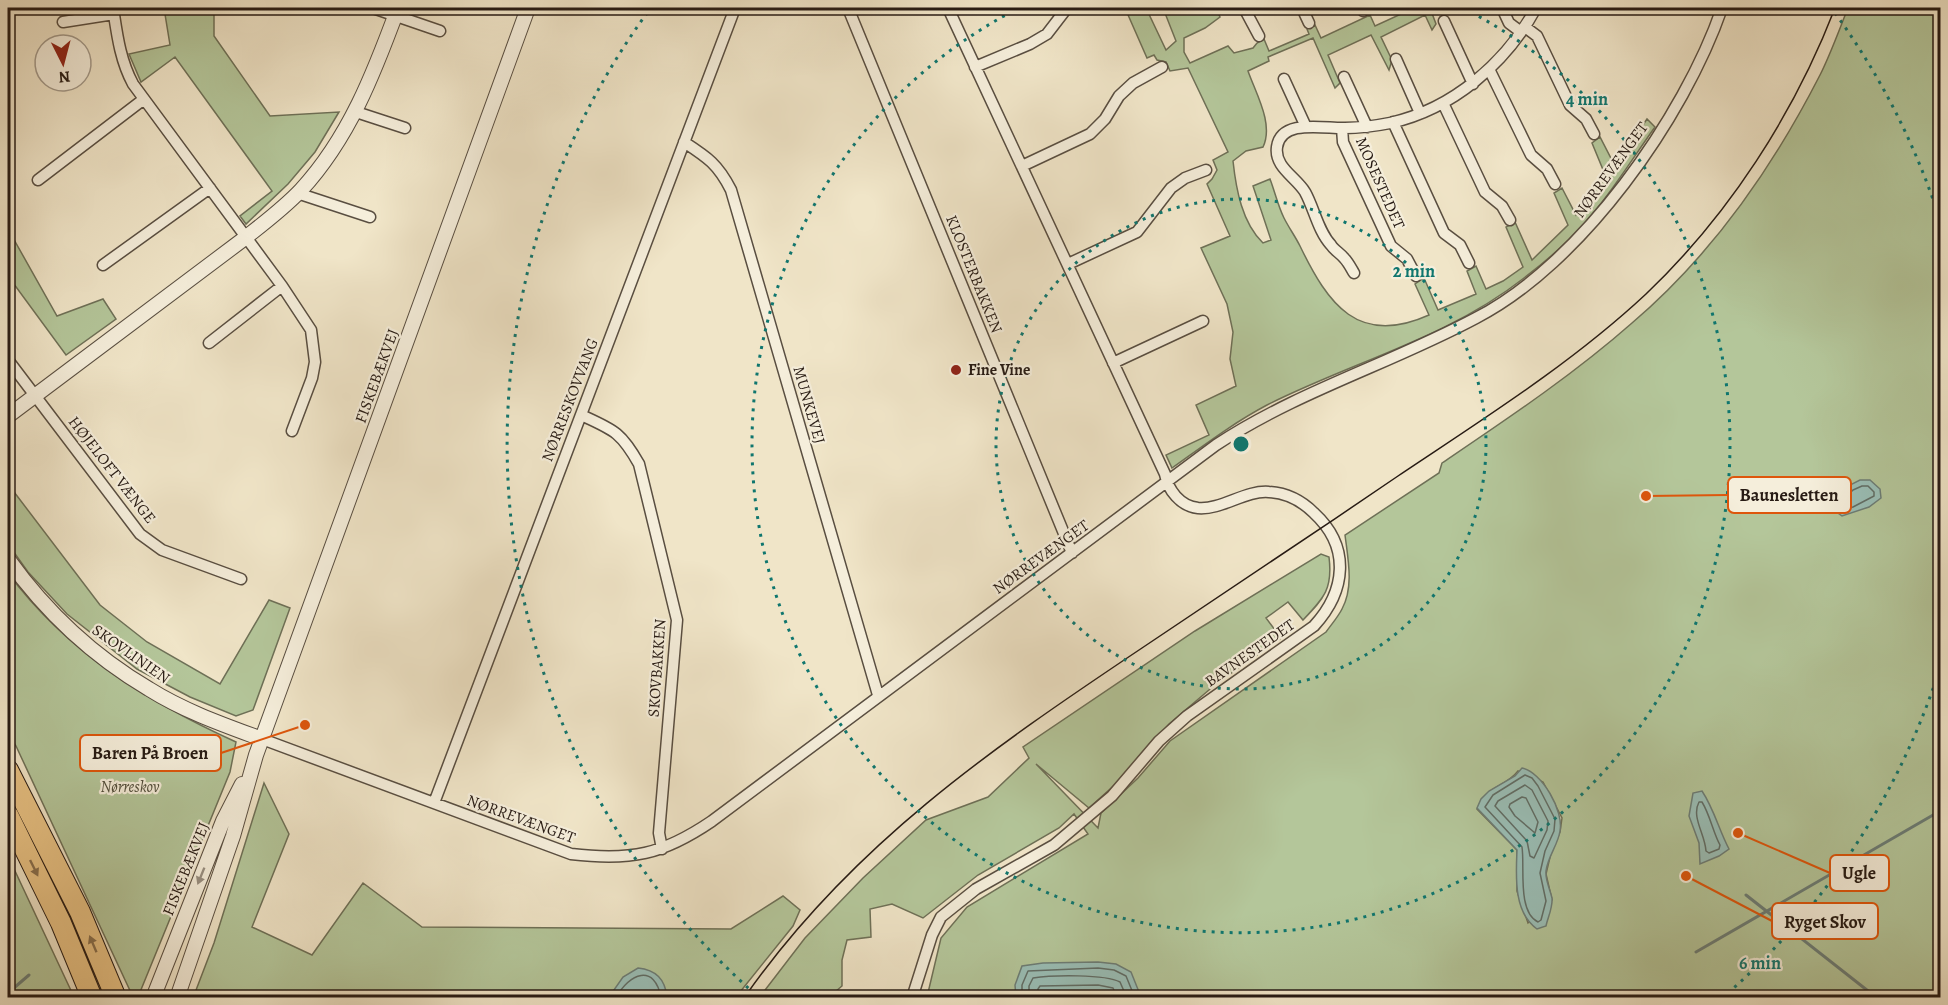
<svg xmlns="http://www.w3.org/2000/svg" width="1948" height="1005" font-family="Alegreya,serif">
<rect width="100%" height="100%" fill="#f0e5c8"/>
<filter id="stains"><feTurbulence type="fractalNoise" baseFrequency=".00333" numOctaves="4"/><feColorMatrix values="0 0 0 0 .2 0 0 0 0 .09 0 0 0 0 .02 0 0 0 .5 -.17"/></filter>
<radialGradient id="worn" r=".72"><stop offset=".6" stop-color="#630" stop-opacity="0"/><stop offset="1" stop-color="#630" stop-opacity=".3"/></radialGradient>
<path fill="#b4c69a" stroke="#6e7057" stroke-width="1.5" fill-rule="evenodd" d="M 164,8 L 214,8 L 214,36 L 270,116 L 339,112 L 315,152 L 288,184 L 246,224 L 240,216 L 272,191 L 175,57 L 141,82 L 129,54 L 170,45 Z
M 1125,8 L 1146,8 L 1166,50 L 1176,41 L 1163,8 L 1216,8 L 1220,17 L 1205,28 L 1184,38 L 1184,52 L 1190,63 L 1228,46 L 1234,53 L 1253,48 L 1257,43 L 1264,39 L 1269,51 L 1309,34 L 1307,29 L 1315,25 L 1321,38 L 1370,15 L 1375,26 L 1414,8 L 1430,8 L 1436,24 L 1432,30 L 1425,15 L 1381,37 L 1392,60 L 1389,70 L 1371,35 L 1328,55 L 1340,83 L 1335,88 L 1313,38 L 1268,57 L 1269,61 L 1248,71 C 1256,94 1274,124 1263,147 L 1246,151 L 1233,161 C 1236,189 1242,223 1263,243 L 1271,240 L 1253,186 L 1270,179 C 1275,192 1278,206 1284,218 C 1289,228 1295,236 1300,246 C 1328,304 1358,347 1429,315 L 1415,284 L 1424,278 L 1438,310 L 1476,294 L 1467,271 L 1476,266 L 1486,289 L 1503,281 L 1523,267 L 1506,227 L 1515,222 L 1532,260 L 1568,225 L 1554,193 L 1562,188 L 1576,215 L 1606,177 L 1592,143 L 1600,137 L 1615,166 L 1647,119 L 1655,127 C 1632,159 1611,194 1585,223 C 1567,243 1545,262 1524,278 C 1448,338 1352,362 1267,405 C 1233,423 1203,446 1172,468 L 1166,455 L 1209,435 L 1196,405 L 1236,386 L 1230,359 L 1233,332 L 1227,304 L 1201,248 L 1230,236 L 1207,184 L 1212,179 L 1217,170 L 1213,160 L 1228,152 L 1188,68 L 1170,71 L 1166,62 L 1157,60 L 1154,55 L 1147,58 Z
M 1848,8 L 1940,8 L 1940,997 L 927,997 L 941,938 L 967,907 L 1088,834 L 1074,814 L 1059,828 L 978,875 L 923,918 L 892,904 L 870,909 L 871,937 L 847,940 L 842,960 L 842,986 L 829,997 L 759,998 L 805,938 L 863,878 L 926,820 L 988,797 L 1029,758 L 1023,747 L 1195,631 L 1321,554 L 1329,557 C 1333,589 1324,598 1303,620 L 1288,602 L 1266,618 L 1281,638 L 1216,684 L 1169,724 L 1119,781 L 1089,808 L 1036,764 L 1098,828 L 1101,813 L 1138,778 L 1170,741 L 1326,632 C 1331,625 1338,617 1342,609 C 1354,587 1348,559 1345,535 L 1439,473 L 1442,463 C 1507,419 1573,375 1632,323 C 1712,255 1773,167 1820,75 C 1831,53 1839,30 1848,8 ZM 1518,771 L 1543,782 L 1562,818 L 1560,832 L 1551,853 L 1546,874 L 1552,900 L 1528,923 L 1517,891 L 1517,850 L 1477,809 C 1488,784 1505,788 1518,771 Z
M 8,229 L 57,316 L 103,299 L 116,319 L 66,355 L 8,276 Z
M 8,484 L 100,605 L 147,642 L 220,684 L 269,600 L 290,608 L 253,710 L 236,716 L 190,697 L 137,669 L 67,614 L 28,572 L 8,544 Z
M 8,573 C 68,653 146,701 236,742 L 230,772 L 138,997 L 133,997 L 16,746 L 8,733 Z
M 264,783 L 289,834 L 252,927 L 312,955 L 363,883 L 422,927 L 731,929 L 783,896 L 800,910 L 793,926 L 736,997 L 193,998 L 214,943 Z
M 8,856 L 74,997 L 8,997 Z"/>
<path fill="#9abfb7" stroke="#6c7d76" stroke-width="1.5" d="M 1860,480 L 1870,480 L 1880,489 L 1881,498 L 1869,507 L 1842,516 L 1838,513 L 1836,499 L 1850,485 Z
M 1522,768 C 1542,772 1564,811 1560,831 C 1558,845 1548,856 1546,871 C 1545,880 1550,889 1552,898 C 1553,907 1548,917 1546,926 L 1537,929 C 1513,912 1516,875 1517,850 L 1477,808 L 1481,799 L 1489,791 L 1515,776 Z
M 1702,791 C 1714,809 1719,830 1729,849 L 1719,856 L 1700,864 L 1699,843 L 1689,816 L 1693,793 Z
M 1098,962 L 1116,964 L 1131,972 L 1141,997 L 1016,997 L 1015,985 L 1022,966 L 1043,963 Z
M 638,968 C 656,970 665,979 667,997 L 609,997 L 623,977 Z"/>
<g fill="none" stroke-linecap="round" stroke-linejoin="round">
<path stroke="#606d66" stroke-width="1.5" d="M 1862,486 L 1868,486 L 1874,492 L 1874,496 L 1853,507 L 1844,509 L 1843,500 L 1853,490 Z
M 1525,775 L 1532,778 L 1538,786 L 1555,819 L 1554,831 L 1545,851 L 1540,873 L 1546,901 L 1541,920 L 1538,922 C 1517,912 1525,866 1522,847 L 1485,807 L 1493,795 Z
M 1525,785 L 1532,790 L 1548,821 L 1547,830 L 1534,858 L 1530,856 L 1527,841 L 1495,806 L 1498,801 Z
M 1522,797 L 1526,798 L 1538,822 L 1535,833 L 1515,816 L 1509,807 L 1510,804 Z
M 1699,802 L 1702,802 C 1710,815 1713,832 1720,845 L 1719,849 L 1709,853 L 1706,851 C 1705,834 1691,817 1699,802 Z
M 616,998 C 629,973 655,963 661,998
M 1022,998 L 1022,985 L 1028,971 L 1098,968 L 1114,970 L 1126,976 L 1135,998
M 1029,998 L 1029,986 L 1033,978 C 1052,975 1105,974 1120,982 L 1127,998
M 1038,998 L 1038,989 L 1040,986 L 1098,985 L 1113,988 L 1117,998"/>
<path stroke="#6c7d76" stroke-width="3" d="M 1746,895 L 1877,998
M 8,949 L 11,957 L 8,969
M 1696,952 L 1940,811
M 8,993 L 29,975"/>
<g stroke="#594e41" stroke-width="13">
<path id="minor" d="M 113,8 C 117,34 120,60 133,84 L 282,286 L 311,330 L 315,362 L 312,378 L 292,431
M 373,8 L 440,31
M 848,8 L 1072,553
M 1244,8 L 1259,36
M 1302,8 L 1309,23
M 1361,8 L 1363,11
M 1502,8 L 1509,23 L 1521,32
M 1444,21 L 1473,84
M 63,22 L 114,14
M 1525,27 L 1537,36 L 1570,105 L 1586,119 L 1594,134
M 1396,59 L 1420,113
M 975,67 L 1030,44 L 1047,34 L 1067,8
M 1489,69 L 1531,155 L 1547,169 L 1555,184
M 1344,77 L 1367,127
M 1284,79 L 1306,127
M 1443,103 L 1485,192 L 1502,206 L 1510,220
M 356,112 L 405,128
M 1393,122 L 1444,233 L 1460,245 L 1469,263
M 1342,128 L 1343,142 L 1391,246 L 1407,259 L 1416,276
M 684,142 C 707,157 718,164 731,190 L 878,695
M 1022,166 L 1090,134 L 1105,119 L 1119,96 L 1133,83 L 1162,67
M 38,180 L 144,99
M 297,193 L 370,217
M 1068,264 L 1137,232 L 1171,188 L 1185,178 L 1206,170
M 103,265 L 210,188
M 1354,273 C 1351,268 1348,262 1344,258 C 1340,253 1334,250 1331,245 C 1318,231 1314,208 1305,192 C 1296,177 1274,167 1277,147 C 1281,118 1326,129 1345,128 C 1360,128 1375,126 1390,123 C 1453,109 1506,63 1536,8
M 209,343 L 282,286
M 8,360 L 140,534 L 162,550 L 241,579
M 1113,363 L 1203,321
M 581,415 C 614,430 621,432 639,464 L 677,620 L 659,833 L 662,849
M 262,739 L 571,854 C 631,861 662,855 712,821 L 1216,445 C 1298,391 1390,364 1476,318 C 1581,264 1684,118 1722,8
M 434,803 L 735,8
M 912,998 L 932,935 L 941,917 L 976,889 L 1054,845 L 1112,796 L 1159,741 L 1187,716 L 1314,626 C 1346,591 1351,547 1314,513 C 1302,501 1286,493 1269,492 C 1245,490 1222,510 1198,508 C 1180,506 1168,490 1165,474 L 948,8"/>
</g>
<g stroke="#594e41" stroke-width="16">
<path id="tertiary" d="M 8,416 L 245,238 C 264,223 284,208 301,190 C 349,138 374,73 398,8
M 8,559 C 46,612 93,656 149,689 C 184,711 224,725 262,739
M 153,998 L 223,821 L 242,784
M 177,998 L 233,836 L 256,755 L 528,8"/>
</g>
<g stroke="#271b14" stroke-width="22">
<path id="motorway" d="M 8,770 L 80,912 L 116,998
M 8,815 L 61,923 L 92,998"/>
</g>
<use href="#minor" stroke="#f5eedb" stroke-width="10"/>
<use href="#tertiary" stroke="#f5eedb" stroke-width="14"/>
<use href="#motorway" stroke="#e8c284" stroke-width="20"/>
<path stroke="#271b14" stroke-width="1.5" d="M 744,998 C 850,846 991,749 1142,648 C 1227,591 1313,534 1398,476 C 1483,419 1571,364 1646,294 C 1729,215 1794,114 1835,8"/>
</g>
<defs><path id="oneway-solid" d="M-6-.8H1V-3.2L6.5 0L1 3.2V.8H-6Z" transform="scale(1.5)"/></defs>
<g fill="#886e4c">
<use href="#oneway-solid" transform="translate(34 868) rotate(64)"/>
<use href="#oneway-solid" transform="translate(93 944) rotate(-113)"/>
</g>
<use fill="#988f81" href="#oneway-solid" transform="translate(201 876) rotate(112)"/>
<g fill="none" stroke="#0f766e" stroke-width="3" stroke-dasharray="3 6">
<circle cx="1241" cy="444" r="245"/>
<path d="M1463 8A489 489 0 1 1 1019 8"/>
<path d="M1939 671A734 734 0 0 1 1727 994M755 994A734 734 0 0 1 647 13M1835 13A734 734 0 0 1 1939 217"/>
</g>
<circle fill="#8f2418" stroke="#f5eedb" stroke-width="2" cx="956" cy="370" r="6"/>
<g text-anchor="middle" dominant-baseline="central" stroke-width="4.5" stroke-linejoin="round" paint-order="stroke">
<g font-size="16" fill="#271b14" stroke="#f5eedb">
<text transform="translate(1611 170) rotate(-54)">NØRREVÆNGET</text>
<text transform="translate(1380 183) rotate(66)">MOSESTEDET</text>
<text transform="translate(974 274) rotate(68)">KLOSTERBAKKEN</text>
<text transform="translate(377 376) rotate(-70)">FISKEBÆKVEJ</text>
<text transform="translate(570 400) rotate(-69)">NØRRESKOVVANG</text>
<text transform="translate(809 405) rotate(74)">MUNKEVEJ</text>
<text transform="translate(112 470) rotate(52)">HØJELOFT VÆNGE</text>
<text transform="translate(1041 557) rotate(-36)">NØRREVÆNGET</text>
<text transform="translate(1250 653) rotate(-35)">BAVNESTEDET</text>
<text transform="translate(131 654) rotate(35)">SKOVLINIEN</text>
<text transform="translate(657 668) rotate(-86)">SKOVBAKKEN</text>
<text transform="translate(521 819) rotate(20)">NØRREVÆNGET</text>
<text transform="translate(186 869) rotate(-68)">FISKEBÆKVEJ</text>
</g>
<g font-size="16" font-weight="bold" fill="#271b14" stroke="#f5eedb" text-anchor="start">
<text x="968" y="370">Fine Vine</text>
</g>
<g font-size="16" font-style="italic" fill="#514e3c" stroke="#f5eedb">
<text x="130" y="787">Nørreskov</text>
</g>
</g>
<circle cx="1241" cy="444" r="9" fill="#0f766e" stroke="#f5eedb" stroke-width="3"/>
<g font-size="18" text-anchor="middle" font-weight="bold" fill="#0f766e" stroke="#f5eedb" stroke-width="4.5" stroke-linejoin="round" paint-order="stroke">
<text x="1587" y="105">4 min</text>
<text x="1414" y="277">2 min</text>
<text x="1760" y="969">6 min</text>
</g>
<path fill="none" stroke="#de560c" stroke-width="2" d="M1646 496L1728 495M305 725L221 753M1738 833L1830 873M1686 876L1772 921"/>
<g fill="#de560c" stroke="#f5eedb" stroke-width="2">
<circle cx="1646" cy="496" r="6"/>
<circle cx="305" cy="725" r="6"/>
<circle cx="1738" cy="833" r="6"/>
<circle cx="1686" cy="876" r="6"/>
</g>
<g fill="#f5eedb" stroke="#de560c" stroke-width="2">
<rect x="1728" y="477" width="123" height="36" rx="6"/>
<rect x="80" y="735" width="141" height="36" rx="6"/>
<rect x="1830" y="855" width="59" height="36" rx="6"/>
<rect x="1772" y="903" width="106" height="36" rx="6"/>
</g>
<g font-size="18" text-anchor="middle" font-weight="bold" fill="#271b14">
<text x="1789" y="501">Baunesletten</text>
<text x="150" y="759">Baren På Broen</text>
<text x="1859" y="879">Ugle</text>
<text x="1825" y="928">Ryget Skov</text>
</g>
<rect width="1948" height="1005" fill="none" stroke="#f0e5c8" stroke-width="30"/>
<rect x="9" y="9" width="1930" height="987" fill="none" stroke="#271b14" stroke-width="3"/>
<rect x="15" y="15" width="1918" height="975" fill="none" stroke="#271b14" stroke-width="1.5"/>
<g transform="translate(63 63) rotate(174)"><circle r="28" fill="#f5eedb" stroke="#a39a8b" stroke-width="1.5"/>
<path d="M0-4.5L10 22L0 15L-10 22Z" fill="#8f2418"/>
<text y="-9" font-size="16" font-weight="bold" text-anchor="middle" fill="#271b14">N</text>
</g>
<rect width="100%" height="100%" filter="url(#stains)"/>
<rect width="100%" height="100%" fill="url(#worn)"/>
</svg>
